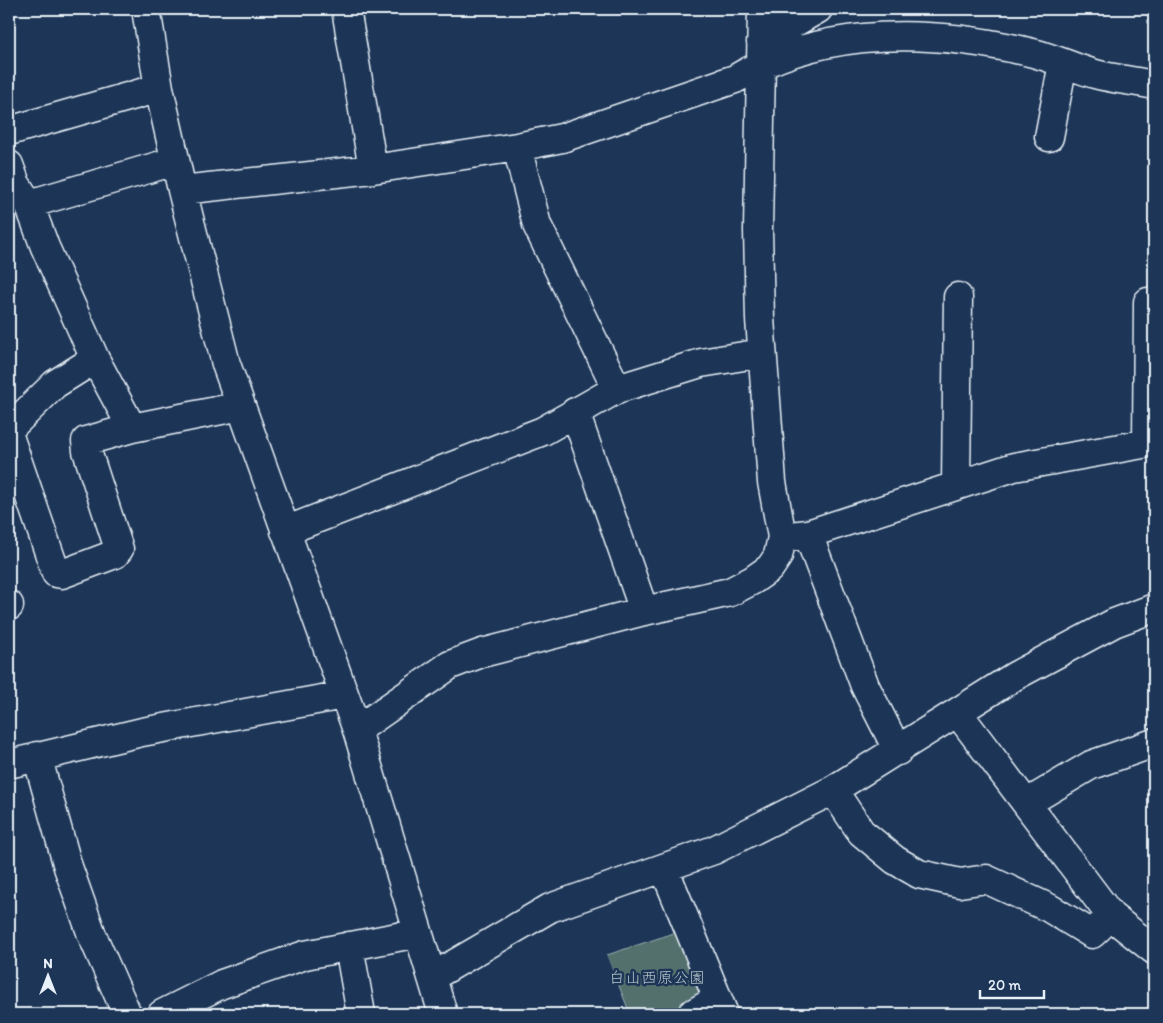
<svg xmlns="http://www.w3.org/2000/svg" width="1163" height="1023" font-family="Itim,'Klee One',sans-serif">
<rect width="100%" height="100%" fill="#1d3557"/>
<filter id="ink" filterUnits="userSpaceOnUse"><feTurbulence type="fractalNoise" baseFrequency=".02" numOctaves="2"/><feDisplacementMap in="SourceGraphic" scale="10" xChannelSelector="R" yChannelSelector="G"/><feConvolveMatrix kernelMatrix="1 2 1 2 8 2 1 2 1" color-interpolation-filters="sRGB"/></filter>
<g filter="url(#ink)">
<path fill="#526f6d" stroke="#9db0b2" d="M 680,931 L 708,1000 L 682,1014 L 630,1014 L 607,955 Z"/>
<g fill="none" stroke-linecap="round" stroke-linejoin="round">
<g stroke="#e8f1f8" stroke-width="31">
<path id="minor" d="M 146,9 L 159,88 L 182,190 L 226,364 L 357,730 L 443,1014
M 346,9 L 373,169
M 761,42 L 818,9
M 9,131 L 159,88
M 1049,137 L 1063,63
M 517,147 L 537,225 L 617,389
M 9,165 L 16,184 L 29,204 L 45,247 L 95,359 L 132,428 L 241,406
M 182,190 L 373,169 L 517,147 L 562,138 L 735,79 C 824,25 936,29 1033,53 C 1054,58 1074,68 1095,74 C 1114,79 1135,81 1154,85
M 29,204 L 175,161
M 575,412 L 644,611
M 9,429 L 55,384 L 95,359
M 9,436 L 56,573 L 62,574 L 115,554 L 119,549 L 87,451 L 86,441 L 132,428
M 1147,443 L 1148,302
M 956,484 L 958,297
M 285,531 L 543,431 L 617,389 L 701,363 L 762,353
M 808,534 L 865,686 L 898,751
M 782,537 L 808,534 L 1014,467 L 1154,442
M 9,605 L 9,606
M 958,713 L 1111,916 L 1154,950
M 357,730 L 450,665 L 482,653 L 644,611 L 730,592 L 753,580 L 770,568 L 778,556 L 782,537 L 772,482 L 760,319 L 758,230 L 762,9
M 37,756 L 68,867 L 92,935 L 127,1014
M 9,764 L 142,732 L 344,695
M 833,790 L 861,832 L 895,860 L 919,874 L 960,883 L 986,879 L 1049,908 L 1092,934 L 1111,916
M 1027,803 L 1091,765 L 1154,743
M 664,868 L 724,1014
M 349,946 L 361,1014
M 432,977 L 550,908 L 714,850 L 833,790 L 1015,676 L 1114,623 L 1154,608
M 162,1014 L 222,984 L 305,955 L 418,933
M 692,1014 L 718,999"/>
</g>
<use href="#minor" stroke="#1d3557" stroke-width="28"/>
</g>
</g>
<g text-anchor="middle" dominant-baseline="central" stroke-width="5" stroke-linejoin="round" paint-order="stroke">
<g font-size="16" fill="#b4c4c7" stroke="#1d3557">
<text x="657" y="977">白山西原公園</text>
</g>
</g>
<rect width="1163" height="1023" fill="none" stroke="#1d3557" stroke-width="30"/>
<rect x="15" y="15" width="1133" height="993" fill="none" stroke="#e8f1f8" stroke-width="2" filter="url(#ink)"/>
<g transform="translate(48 976)" stroke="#1d3557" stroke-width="4" paint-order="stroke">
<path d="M0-4L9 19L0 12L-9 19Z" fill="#e8f1f8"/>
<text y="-8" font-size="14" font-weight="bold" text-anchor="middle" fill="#e8f1f8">N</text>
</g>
<path d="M980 990v8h64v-8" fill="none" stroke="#e8f1f8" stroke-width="2.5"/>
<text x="988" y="990" font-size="15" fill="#e8f1f8" stroke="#1d3557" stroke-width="4" paint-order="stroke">20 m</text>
</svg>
